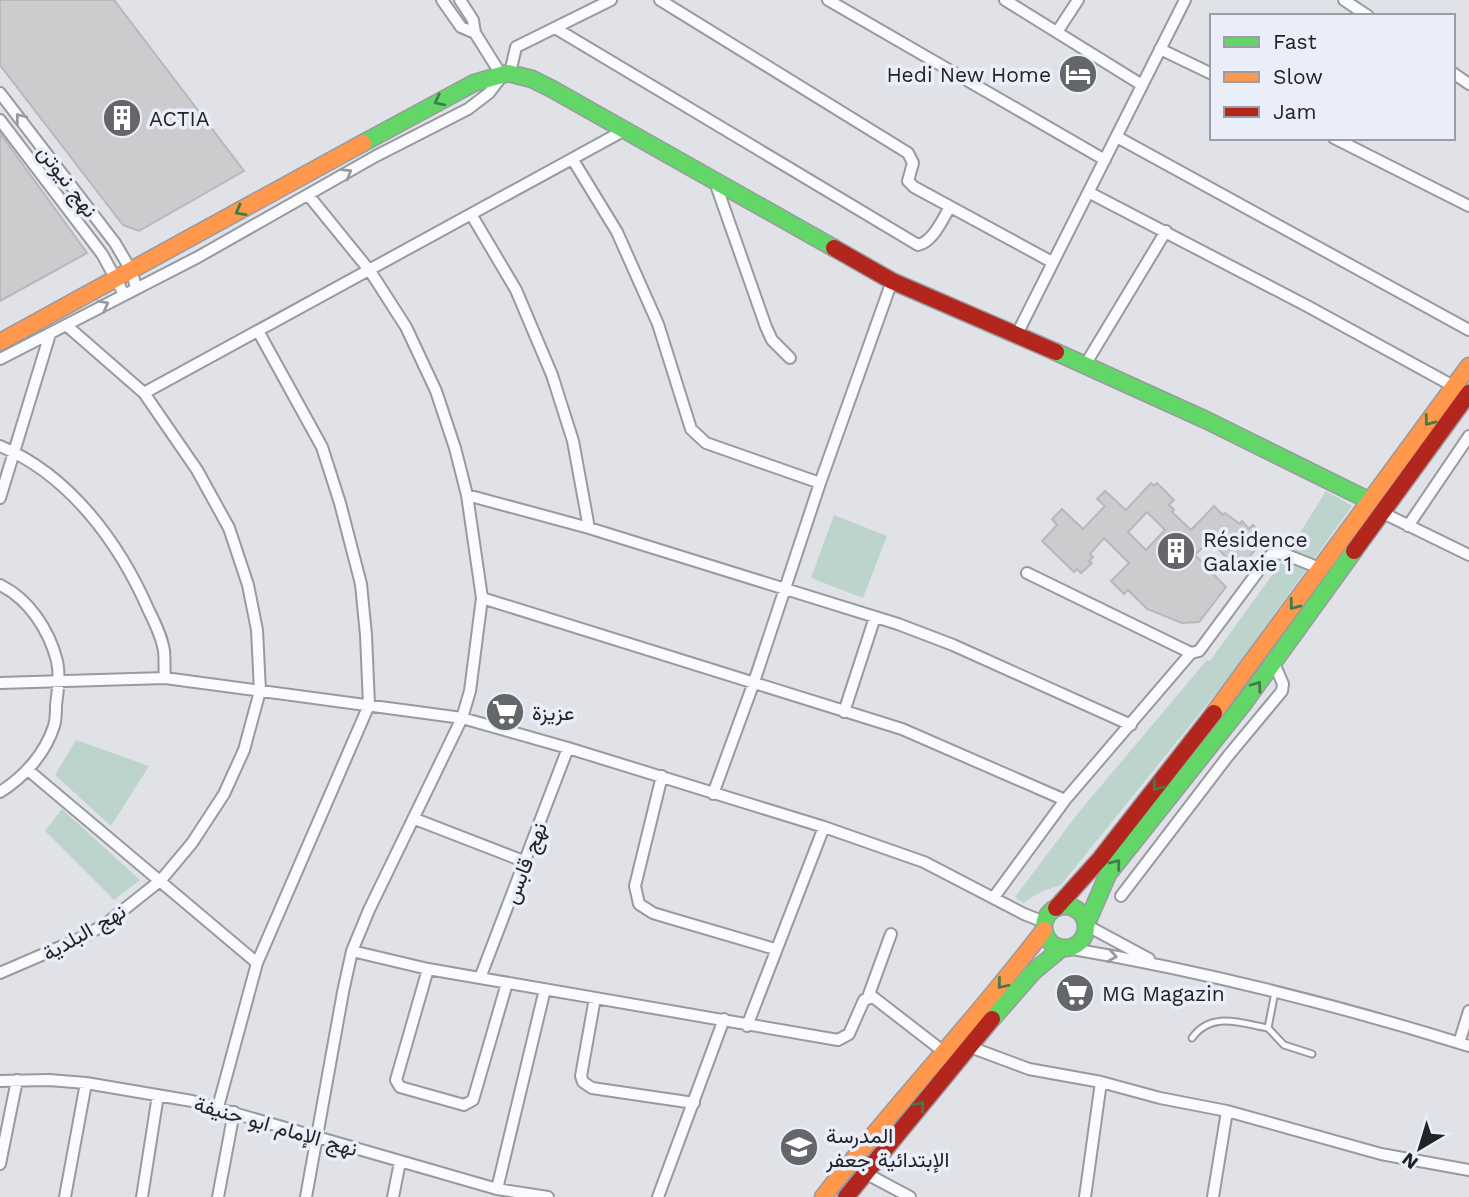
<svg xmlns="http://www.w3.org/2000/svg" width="1469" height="1197" font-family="'Work Sans',Vazirmatn,sans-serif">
<rect width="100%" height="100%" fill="#e0e2e8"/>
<path fill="#bcd4cc" d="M 1326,491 L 1352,506 L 1230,676 L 1060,886 C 1046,888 1035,895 1023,903 L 1015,897 L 1079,812 L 1207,660 L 1210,661 L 1283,560 Z
M 834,515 L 887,536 L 863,598 L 811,578 Z
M 76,740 L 149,766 L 111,826 L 55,775 Z
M 62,809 L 140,880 L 114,900 L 45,831 Z"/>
<path fill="#cdcbcd" stroke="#b8b7b9" stroke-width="2" fill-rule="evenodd" d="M 0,0 L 114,0 L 244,171 L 139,231 L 123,225 L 0,65 Z
M 0,133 L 87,253 L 0,301 Z
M 1151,483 L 1154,486 L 1157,483 L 1174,500 L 1169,505 L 1174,510 L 1172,512 L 1191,530 L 1214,506 L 1223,515 L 1225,513 L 1240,524 L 1242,521 L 1249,529 L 1253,525 L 1264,538 L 1239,571 L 1210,540 L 1195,555 L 1226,587 L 1199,622 L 1182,623 L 1147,609 L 1128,590 L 1124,594 L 1111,581 L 1129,563 L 1104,538 L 1090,554 L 1093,557 L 1089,561 L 1092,563 L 1081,573 L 1077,569 L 1074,572 L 1042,541 L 1057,525 L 1052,519 L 1062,509 L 1083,529 L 1105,506 L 1097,499 L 1105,491 L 1126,510 ZM 1147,512 L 1165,530 L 1146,550 L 1128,532 Z"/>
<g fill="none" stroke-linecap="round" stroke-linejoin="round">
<g stroke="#999a9f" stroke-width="9">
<path id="lane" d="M 1275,992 L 1268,1028 L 1284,1045 L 1312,1054
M 1192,1038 C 1211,1011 1240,1023 1268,1028"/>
</g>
<g stroke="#999a9f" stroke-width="14">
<path id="street" d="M 442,0 L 461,27 L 475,33
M 660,0 L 908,153 L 913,163 L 908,181 L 914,187 L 1052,262
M 828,0 L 1105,160
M 1005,0 L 1142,85
M 1344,0 L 1368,16
M 555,28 L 918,245 C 933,242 942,220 950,207
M 1057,32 L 1078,0
M 1160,49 L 1212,74
M 510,73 L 516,47 L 611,0
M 1453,73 L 1469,84
M 0,93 L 115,243 L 132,272 L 136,288
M 0,120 L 102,254 L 124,294
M 1117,137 L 1469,330
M 1334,138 L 1469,206
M 573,160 L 617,232 L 658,324 L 691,429 L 706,443 L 820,483
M 715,182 L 766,327 L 772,340 L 790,358
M 1090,193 L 1309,307 L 1455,387
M 471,214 L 516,290 L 552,375 L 573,441 L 589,528
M 1017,334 L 1185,0
M 0,359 L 198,257 L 376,156 L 468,109 L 489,93 L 502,76 L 475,33 L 473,20 L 460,0
M 1085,365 L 1166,231
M 144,393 L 623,131
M 0,446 C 70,475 120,544 149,611 C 155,623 162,637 164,651 C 165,660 164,669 165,678
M 467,495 L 589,528 L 898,624 L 953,645 L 1131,725
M 0,498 L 50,334
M 1383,513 L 1469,555
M 1408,526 L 1469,436
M 1027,573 L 1191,653
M 0,585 C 29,599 49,630 57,661 C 60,675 58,690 56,705 C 56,712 56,720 54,726 C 45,754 24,777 0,792
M 482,598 L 902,729 L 1065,800
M 0,683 L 165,678 L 462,718 L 568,748 L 824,827 L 924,862 L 1024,914 L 1044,922
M 844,712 L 875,617
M 28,770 L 257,963
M 662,776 L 635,886 L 639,904 L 653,913 L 666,917 L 775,949
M 713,794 L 754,682 L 820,483 L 892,281
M 415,819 L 526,862
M 1121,896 L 1228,756 L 1282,691 L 1283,684 L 1274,663
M 994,897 L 1065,800 L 1191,653 L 1199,651 L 1268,558 L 1273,553 L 1284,554 L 1312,565
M 1086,925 L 1149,959
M 1067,948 C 1203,971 1338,1005 1469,1046
M 352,951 L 428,969 L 838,1040 L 849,1034 L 864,1000 L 873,997 L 944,1052
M 428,969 L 396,1080 L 400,1087 L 464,1105 L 473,1100 L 507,983
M 0,973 L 81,938 L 107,923 L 161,880 L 192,843 L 224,794 L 244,750 L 260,691 L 257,630 L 248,585 L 229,528 L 197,470 L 144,393 L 66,325
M 480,978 L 568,748
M 868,997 L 891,934
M 595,998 L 581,1076 L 583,1082 L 592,1088 L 694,1103
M 747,1026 L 824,827
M 1459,1043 L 1469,1011
M 970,1047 L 1029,1069 L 1101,1082 L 1160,1098 L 1227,1111 L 1381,1154 L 1469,1170
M 0,1081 L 49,1080 L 86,1083 L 192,1101 L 497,1189 L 548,1197
M 218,1107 L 257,963 L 369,705 L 366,635 L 361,584 L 340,503 L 322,447 L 258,331
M 0,1164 L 17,1080
M 865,1173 L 910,1197
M 497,1189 L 545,989
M 65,1197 L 86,1083
M 142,1197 L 158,1095
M 218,1197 L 234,1112
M 306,1197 L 343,992 L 352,951 L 369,910 L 462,718 L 470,691 L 482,598 L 467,495 L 455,448 L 436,391 L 406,327 L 370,271 L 309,196
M 393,1197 L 400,1162
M 658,1197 L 724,1019
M 1085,1197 L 1101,1082
M 1213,1197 L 1227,1111"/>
</g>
<g stroke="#999a9f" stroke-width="19">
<path id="fast" d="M 363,143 L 474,83 L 508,73 L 532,79 L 552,89 L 834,248
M 1056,352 L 1206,420 L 1370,501
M1044 927a21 21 0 1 1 42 0a21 21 0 1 1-42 0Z
M 1086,925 L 1108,874 L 1244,703 L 1354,551
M 992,1019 L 1033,972 L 1062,948"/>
</g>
<g stroke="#999a9f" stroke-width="19">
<path id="slow" d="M 0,342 L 363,143
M 1214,713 L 1469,366
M 823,1197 C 894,1106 974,1022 1044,930"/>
</g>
<g stroke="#999a9f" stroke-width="19">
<path id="jam" d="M 834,248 L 892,281 L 1056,352
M 1354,551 L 1469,393
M 1056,908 L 1100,859 L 1214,713
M 846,1197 L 992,1019"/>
</g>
<use href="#lane" stroke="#fafbfc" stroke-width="5"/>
<use href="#street" stroke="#fafbfc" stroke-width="10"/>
<use href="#fast" stroke="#63d668" stroke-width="16"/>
<use href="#slow" stroke="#ff974d" stroke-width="16"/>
<use href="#jam" stroke="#b3261e" stroke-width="16"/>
</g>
<defs><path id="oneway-chevron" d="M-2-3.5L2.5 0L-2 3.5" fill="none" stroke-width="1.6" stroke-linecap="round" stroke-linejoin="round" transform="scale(1.75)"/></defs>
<g stroke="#427c47">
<use href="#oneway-chevron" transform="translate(439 101) rotate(153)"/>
<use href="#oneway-chevron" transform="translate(240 211) rotate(151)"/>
<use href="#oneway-chevron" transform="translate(1429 421) rotate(127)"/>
<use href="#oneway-chevron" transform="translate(1294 605) rotate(127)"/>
<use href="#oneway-chevron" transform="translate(1257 686) rotate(-54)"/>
<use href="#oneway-chevron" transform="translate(1157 786) rotate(128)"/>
<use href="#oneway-chevron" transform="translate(1116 864) rotate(-52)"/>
<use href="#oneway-chevron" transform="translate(1002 984) rotate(130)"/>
<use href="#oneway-chevron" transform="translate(920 1106) rotate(-50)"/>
</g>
<g stroke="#989a9c">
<use href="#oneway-chevron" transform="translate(20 118) rotate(-128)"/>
<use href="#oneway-chevron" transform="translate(347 173) rotate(-31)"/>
<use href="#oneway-chevron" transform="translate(104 305) rotate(-28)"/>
<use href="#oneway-chevron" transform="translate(1112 956) rotate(9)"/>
</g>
<defs>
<g id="hotel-disc" transform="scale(2.0125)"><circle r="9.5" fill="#64666a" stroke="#e9eef9"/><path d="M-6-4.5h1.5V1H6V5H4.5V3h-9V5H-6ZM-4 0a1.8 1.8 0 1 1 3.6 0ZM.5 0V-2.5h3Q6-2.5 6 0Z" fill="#fff"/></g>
<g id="building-disc" transform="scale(2.0125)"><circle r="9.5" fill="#64666a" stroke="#e9eef9"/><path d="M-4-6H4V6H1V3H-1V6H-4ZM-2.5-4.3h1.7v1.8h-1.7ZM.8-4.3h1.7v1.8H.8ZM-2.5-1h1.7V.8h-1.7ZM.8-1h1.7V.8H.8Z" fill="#fff"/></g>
<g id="supermarket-disc" transform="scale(2.0125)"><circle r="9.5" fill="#64666a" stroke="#e9eef9"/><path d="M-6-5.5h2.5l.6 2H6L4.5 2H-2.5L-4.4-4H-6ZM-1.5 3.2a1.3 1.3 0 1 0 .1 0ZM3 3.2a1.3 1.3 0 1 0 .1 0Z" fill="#fff"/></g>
<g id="school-disc" transform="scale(2.0125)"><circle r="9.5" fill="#64666a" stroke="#e9eef9"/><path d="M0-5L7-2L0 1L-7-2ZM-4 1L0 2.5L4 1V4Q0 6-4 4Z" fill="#fff"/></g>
</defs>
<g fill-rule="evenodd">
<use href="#hotel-disc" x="1078" y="74"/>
<use href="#building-disc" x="122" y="118"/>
<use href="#building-disc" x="1176" y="551"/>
<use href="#supermarket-disc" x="505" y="712"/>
<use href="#supermarket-disc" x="1075" y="993"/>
<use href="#school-disc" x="799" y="1147"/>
</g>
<g text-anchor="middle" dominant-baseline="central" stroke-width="7" stroke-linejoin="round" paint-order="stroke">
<g font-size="21" fill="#212326" stroke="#e9eef9" text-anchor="start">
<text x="1051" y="74" text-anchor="end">Hedi New Home</text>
<text x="149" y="118">ACTIA</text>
<text x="1203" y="539">Résidence<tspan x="1203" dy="24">Galaxie 1</tspan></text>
<text x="532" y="712">عزيزة</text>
<text x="1102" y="993">MG Magazin</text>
<text x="826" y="1135">المدرسة<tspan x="826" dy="24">الإبتدائية جعفر</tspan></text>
</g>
<g font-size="21" fill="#212326" stroke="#e9eef9">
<text transform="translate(68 181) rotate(53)">نهج نيوتن</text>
<text transform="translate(525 863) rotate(-69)">نهج قابس</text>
<text transform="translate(84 932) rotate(-30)">نهج البلدية</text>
<text transform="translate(276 1126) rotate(16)">نهج الإمام ابو حنيفة</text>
</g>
</g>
<rect x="1210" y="14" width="245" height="126" fill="#e9eef9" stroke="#999da5" stroke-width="2"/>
<rect x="1224" y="37" width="35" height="10" fill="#63d668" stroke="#999da5" stroke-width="2"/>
<text x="1273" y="49" font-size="21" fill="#212326">Fast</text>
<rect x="1224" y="72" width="35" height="10" fill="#ff974d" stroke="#999da5" stroke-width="2"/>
<text x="1273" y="84" font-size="21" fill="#212326">Slow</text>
<rect x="1224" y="107" width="35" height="10" fill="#b3261e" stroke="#999da5" stroke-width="2"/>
<text x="1273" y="119" font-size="21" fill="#212326">Jam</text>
<g transform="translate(1420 1148) rotate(218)" stroke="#e9eef9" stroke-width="5" paint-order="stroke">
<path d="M0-5L12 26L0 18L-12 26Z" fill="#212326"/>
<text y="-10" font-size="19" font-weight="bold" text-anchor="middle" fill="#212326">N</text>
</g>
</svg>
